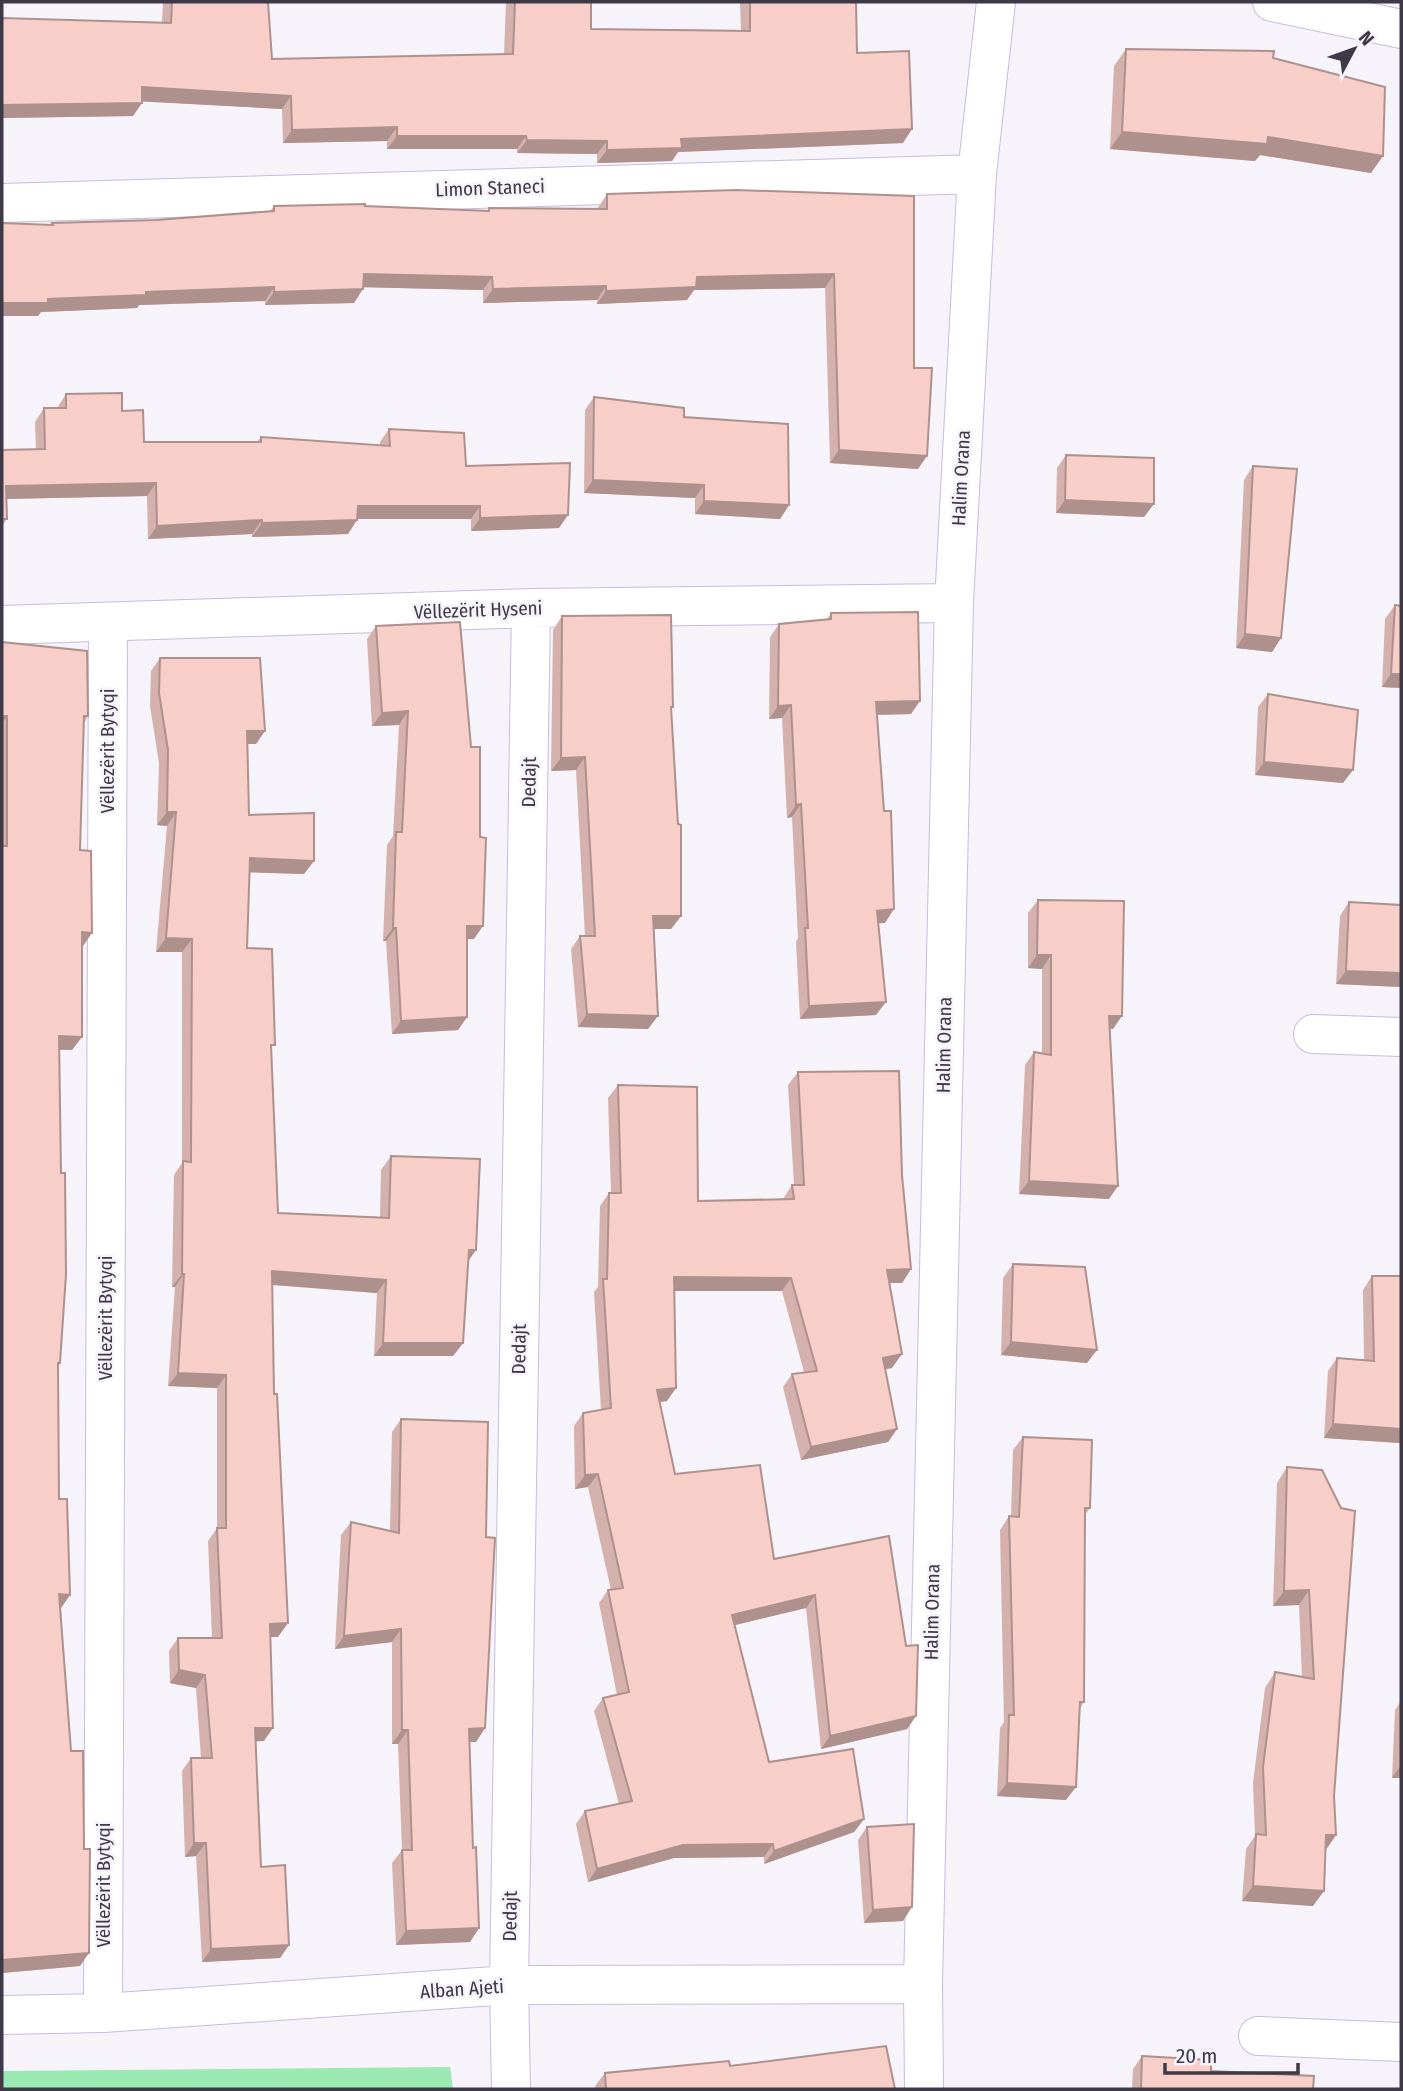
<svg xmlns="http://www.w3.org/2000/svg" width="1403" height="2091" font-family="'Fira Sans Condensed',sans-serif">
<rect width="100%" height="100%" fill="#f6f3fa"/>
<path fill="#9be9b3" d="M 450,2067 L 453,2089 L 2,2089 L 2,2071 Z"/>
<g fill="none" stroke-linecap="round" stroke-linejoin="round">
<g stroke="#c8bcde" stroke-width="40">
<path id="minor" d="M 1272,2 L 1401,29
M 2,203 L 977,174
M 2,625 L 531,608 L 954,603
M 1313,1034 L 1401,1037
M 103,2013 L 108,623
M 2,2015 L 103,2013 L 509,1985 L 923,1984
M 1258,2036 L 1401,2042
M 511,2089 L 509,1985 L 531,608
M 924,2089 L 923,1984 L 954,603 L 977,174 L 996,2"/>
</g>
<use href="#minor" stroke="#fff" stroke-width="38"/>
</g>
<path fill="#d5b1ad" d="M 163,2 L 268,2 L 272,59 L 504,54 L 506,2 L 591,2 L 591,29 L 741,30 L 740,2 L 856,2 L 857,53 L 903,143 L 678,152 L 672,161 L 597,163 L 597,154 L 517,153 L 517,149 L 387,149 L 387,141 L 283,143 L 282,109 L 142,101 L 133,116 L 2,118 L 2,18 L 162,22 Z
M 1126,49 L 1371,173 L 1260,155 L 1255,161 L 1110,149 L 1114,66 Z
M 607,194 L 914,196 L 914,368 L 918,469 L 830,463 L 825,288 L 694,290 L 687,300 L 597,304 L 597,300 L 483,303 L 483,290 L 363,287 L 354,303 L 265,305 L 265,301 L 139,305 L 137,308 L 41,312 L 38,316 L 51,225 L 52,223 L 156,220 L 270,211 L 274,206 L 365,206 L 487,211 L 489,208 L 597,209 Z
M 66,394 L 122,411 L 144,442 L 257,442 L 261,437 L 380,445 L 380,442 L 389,429 L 466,466 L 559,528 L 471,531 L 471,519 L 357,519 L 348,534 L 252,537 L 252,534 L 148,539 L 147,496 L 6,499 L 7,519 L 2,526 L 2,450 L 36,449 L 35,422 L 44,408 L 57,408 Z
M 594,397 L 684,417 L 789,505 L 780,519 L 695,514 L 695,498 L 584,493 L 585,410 Z
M 1066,455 L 1144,517 L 1056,513 L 1057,468 Z
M 1253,466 L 1281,638 L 1272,652 L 1236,648 L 1244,480 Z
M 1395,605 L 1401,688 L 1382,687 L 1385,619 Z
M 831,613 L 911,714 L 877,715 L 885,923 L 878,923 L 876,1015 L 800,1019 L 796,942 L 798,938 L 792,817 L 787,818 L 782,718 L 769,719 L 770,637 L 779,624 L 827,619 Z
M 562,616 L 673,707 L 671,709 L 681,916 L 671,929 L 653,929 L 648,1029 L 578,1027 L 571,949 L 580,936 L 585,936 L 576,770 L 551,771 L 553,630 Z
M 460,622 L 474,939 L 467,939 L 467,1017 L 458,1030 L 392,1034 L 386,941 L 383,941 L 387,845 L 393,836 L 399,725 L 372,726 L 367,639 L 376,626 Z
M 2,642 L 88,716 L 84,723 L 80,850 L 83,946 L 82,946 L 72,1050 L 59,1050 L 60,1363 L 58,1367 L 59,1499 L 70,1595 L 61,1608 L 80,1966 L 2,1973 Z
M 160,658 L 256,744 L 248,744 L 249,815 L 304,874 L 250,872 L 247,948 L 271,1050 L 278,1213 L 380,1217 L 381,1170 L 391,1156 L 468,1262 L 463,1343 L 453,1356 L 374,1356 L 377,1293 L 272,1285 L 278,1637 L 271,1637 L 264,1741 L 256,1741 L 261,1867 L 289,1945 L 280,1958 L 202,1962 L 196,1856 L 185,1857 L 182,1771 L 191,1758 L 201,1758 L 196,1688 L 170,1683 L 169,1651 L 178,1638 L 212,1638 L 208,1541 L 217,1528 L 217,1388 L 168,1386 L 175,1287 L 172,1287 L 174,1175 L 182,1163 L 182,952 L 156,952 L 167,826 L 157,825 L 159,763 L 150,706 L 151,671 Z
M 1268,694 L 1343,783 L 1255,775 L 1258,707 Z
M 1038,900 L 1113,1029 L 1110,1029 L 1109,1199 L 1019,1194 L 1025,1065 L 1034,1052 L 1042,1053 L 1042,969 L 1028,968 L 1028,913 Z
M 1349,902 L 1401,905 L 1401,987 L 1336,984 L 1340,916 Z
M 798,1072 L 902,1175 L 911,1269 L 902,1283 L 889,1283 L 892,1368 L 885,1369 L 897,1429 L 888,1442 L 801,1460 L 783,1387 L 792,1374 L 804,1372 L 782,1291 L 674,1291 L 667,1401 L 659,1402 L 675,1474 L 774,1559 L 889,1536 L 916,1716 L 907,1729 L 821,1749 L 806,1608 L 735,1625 L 769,1762 L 864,1819 L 854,1832 L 764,1864 L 764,1857 L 674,1858 L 588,1882 L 576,1824 L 585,1811 L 619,1804 L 594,1711 L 603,1698 L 617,1695 L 599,1603 L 608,1590 L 611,1590 L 588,1487 L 575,1489 L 574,1426 L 583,1413 L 601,1410 L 594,1292 L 598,1287 L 600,1206 L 609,1193 L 611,1193 L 608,1098 L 618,1085 L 698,1201 L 783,1199 L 792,1185 L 794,1185 L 788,1085 Z
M 1013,1264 L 1087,1363 L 1001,1355 L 1003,1278 Z
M 1372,1276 L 1401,1443 L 1324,1438 L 1328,1371 L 1337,1358 L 1364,1360 L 1363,1290 Z
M 401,1419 L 486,1537 L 485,1728 L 476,1742 L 469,1742 L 473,1848 L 479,1928 L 470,1942 L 396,1945 L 392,1863 L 402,1850 L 398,1744 L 392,1744 L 392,1642 L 335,1649 L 341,1535 L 351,1522 L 390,1531 L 392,1432 Z
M 1023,1437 L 1090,1508 L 1085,1515 L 1084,1702 L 1080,1708 L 1066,1800 L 997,1796 L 1000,1728 L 1004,1722 L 1000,1530 L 1009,1516 L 1011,1516 L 1013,1450 Z
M 1287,1467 L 1322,1470 L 1336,1835 L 1325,1851 L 1313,1906 L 1242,1901 L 1246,1849 L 1255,1836 L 1253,1783 L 1265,1688 L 1275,1672 L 1302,1677 L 1299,1605 L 1273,1606 L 1277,1483 Z
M 1401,1701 L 1401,1778 L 1392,1778 L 1395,1710 Z
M 867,1827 L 903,1921 L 864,1923 L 858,1840 Z
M 1142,2056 L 1211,2071 L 1313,2089 L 1132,2089 L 1133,2069 Z
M 730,2066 L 895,2089 L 596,2089 L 595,2086 L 605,2073 Z"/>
<path fill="#ae908d" d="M 142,87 L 291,96 L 282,109 L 133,101 Z
M 142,103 L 133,116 L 2,118 L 2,105 Z
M 397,127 L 387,141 L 283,143 L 292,130 Z
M 912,129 L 903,143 L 678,152 L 672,161 L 597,163 L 607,150 L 681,139 Z
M 1122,132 L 1268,137 L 1383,156 L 1371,173 L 1260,155 L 1255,161 L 1110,149 Z
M 397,136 L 526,136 L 517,149 L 387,149 Z
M 527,140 L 607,141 L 597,154 L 517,153 Z
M 364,274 L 492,277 L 483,290 L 354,287 Z
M 834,274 L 825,288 L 694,290 L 687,300 L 597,304 L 606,291 L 697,277 Z
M 606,286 L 597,300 L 483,303 L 493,289 Z
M 274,287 L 265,301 L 139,305 L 137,308 L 41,312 L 38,316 L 2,316 L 2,303 L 146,292 Z
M 363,289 L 354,303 L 265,305 L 274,292 Z
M 839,450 L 927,456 L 918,469 L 830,463 Z
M 593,480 L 704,485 L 695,498 L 584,493 Z
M 156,483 L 147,496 L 2,499 L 6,486 Z
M 1065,500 L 1154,504 L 1144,517 L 1056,513 Z
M 704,501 L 789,505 L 780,519 L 695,514 Z
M 358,506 L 480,506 L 471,519 L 349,519 Z
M 568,515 L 559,528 L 471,531 L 480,518 Z
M 262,520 L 252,534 L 148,539 L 157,526 Z
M 357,520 L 348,534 L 252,537 L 262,523 Z
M 1245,634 L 1281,638 L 1272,652 L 1236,648 Z
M 1391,674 L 1401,674 L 1401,688 L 1382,687 Z
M 920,701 L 911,714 L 866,715 L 876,702 Z
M 791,705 L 782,718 L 769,719 L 778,706 Z
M 408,711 L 399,725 L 372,726 L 382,713 Z
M 2,716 L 7,716 L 2,724 Z
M 247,731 L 265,731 L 256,744 L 238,744 Z
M 585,757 L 576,770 L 551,771 L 561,758 Z
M 1264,762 L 1353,770 L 1343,783 L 1255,775 Z
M 801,804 L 792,817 L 787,818 L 796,805 Z
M 167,812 L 176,812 L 167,826 L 157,825 Z
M 250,858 L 314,861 L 304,874 L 241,872 Z
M 894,909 L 885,923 L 868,924 L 877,911 Z
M 653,916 L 681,916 L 671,929 L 643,929 Z
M 467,926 L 483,926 L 474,939 L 458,939 Z
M 393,928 L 396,928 L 386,941 L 383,941 Z
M 82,932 L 92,933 L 83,946 L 72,945 Z
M 166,938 L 192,939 L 182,952 L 156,952 Z
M 1037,955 L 1051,955 L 1042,969 L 1028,968 Z
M 1346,971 L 1401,973 L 1401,987 L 1336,984 Z
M 886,1002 L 876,1015 L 800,1019 L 809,1006 Z
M 587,1014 L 658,1016 L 648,1029 L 578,1027 Z
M 1109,1016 L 1122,1016 L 1113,1029 L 1100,1029 Z
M 467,1017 L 458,1030 L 392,1034 L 401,1021 Z
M 59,1036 L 82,1037 L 72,1050 L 50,1049 Z
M 1029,1181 L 1118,1186 L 1109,1199 L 1019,1194 Z
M 469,1250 L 476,1250 L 467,1263 Z
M 911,1269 L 902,1283 L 878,1283 L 887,1270 Z
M 272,1271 L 386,1280 L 377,1293 L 262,1284 Z
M 182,1274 L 184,1274 L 175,1287 L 172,1287 Z
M 674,1277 L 791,1278 L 782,1291 L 664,1291 Z
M 1011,1342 L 1097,1350 L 1087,1363 L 1001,1355 Z
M 383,1343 L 463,1343 L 453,1356 L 374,1356 Z
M 902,1354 L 892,1368 L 873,1371 L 883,1358 Z
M 178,1373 L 226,1375 L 217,1388 L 168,1386 Z
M 676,1388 L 667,1401 L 647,1404 L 657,1390 Z
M 1333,1424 L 1401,1429 L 1401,1443 L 1324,1438 Z
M 897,1429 L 888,1442 L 801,1460 L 811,1447 Z
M 598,1474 L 588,1487 L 575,1489 L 585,1475 Z
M 1309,1590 L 1299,1605 L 1273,1606 L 1284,1591 Z
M 59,1594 L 70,1595 L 61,1608 Z
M 815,1595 L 806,1608 L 723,1628 L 732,1615 Z
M 288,1623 L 278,1637 L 261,1637 L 270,1624 Z
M 401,1629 L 392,1642 L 335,1649 L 344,1636 Z
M 179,1670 L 205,1675 L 196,1688 L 170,1683 Z
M 916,1716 L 907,1729 L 821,1749 L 830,1736 Z
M 255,1728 L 273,1728 L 264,1741 L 246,1742 Z
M 485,1728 L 476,1742 L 459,1742 L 469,1729 Z
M 402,1730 L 408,1730 L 398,1744 L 392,1744 Z
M 1401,1765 L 1401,1778 L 1392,1778 Z
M 1007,1783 L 1076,1787 L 1066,1800 L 997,1796 Z
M 864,1819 L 854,1832 L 764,1864 L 774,1851 Z
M 1326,1835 L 1336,1835 L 1325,1851 Z
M 194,1843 L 206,1843 L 196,1856 L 185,1857 Z
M 773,1844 L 764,1857 L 674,1858 L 588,1882 L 597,1869 L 683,1845 Z
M 1253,1886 L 1324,1891 L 1313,1906 L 1242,1901 Z
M 912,1907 L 903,1921 L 864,1923 L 873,1910 Z
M 479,1928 L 470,1942 L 396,1945 L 406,1931 Z
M 289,1945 L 280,1958 L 202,1962 L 211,1949 Z
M 89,1953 L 80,1966 L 2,1973 L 2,1960 Z"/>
<path fill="#f8cec9" stroke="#ae908d" stroke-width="2" d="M 172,2 L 268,2 L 272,59 L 513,54 L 515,2 L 591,2 L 591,29 L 750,31 L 750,2 L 856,2 L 857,53 L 909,51 L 912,129 L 681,139 L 682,148 L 607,150 L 607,141 L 527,140 L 526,136 L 397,136 L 397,127 L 292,130 L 291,96 L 142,87 L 142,103 L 2,105 L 2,18 L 171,23 Z
M 1126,49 L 1274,51 L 1273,58 L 1385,87 L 1383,156 L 1268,137 L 1267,144 L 1122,132 Z
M 737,190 L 914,196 L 914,368 L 932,368 L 927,456 L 839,450 L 834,274 L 697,277 L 696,287 L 606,291 L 606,286 L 493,289 L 492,277 L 364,274 L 363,289 L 274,292 L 274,287 L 146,292 L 146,295 L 48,299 L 48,303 L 2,303 L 2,223 L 53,225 L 52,223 L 156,220 L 274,211 L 274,206 L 365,204 L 365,206 L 489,211 L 489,208 L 607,209 L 607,194 Z
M 122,393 L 122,411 L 143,410 L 144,442 L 261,442 L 261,437 L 390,446 L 389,429 L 464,433 L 466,466 L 570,463 L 568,515 L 480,518 L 480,506 L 358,506 L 357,520 L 262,523 L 262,520 L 157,526 L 156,483 L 6,486 L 7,519 L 2,519 L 2,450 L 45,449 L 44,408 L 66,408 L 66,394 Z
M 594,397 L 684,408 L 684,417 L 788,424 L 789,505 L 704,501 L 704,485 L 593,480 Z
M 1066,455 L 1154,458 L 1154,504 L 1065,500 Z
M 1253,466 L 1297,469 L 1281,638 L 1245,634 Z
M 1395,605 L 1401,606 L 1401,674 L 1391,674 Z
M 918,612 L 920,701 L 876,702 L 884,811 L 891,811 L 894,909 L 877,911 L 886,1002 L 809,1006 L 805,928 L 808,928 L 801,804 L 796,805 L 791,705 L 778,706 L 779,624 L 831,619 L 831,613 Z
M 671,615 L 673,707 L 671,707 L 678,824 L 681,825 L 681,916 L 653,916 L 658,1016 L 587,1014 L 580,936 L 595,936 L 585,757 L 561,758 L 562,616 Z
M 460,622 L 471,747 L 480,747 L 480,837 L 486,838 L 483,926 L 467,926 L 467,1017 L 401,1021 L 396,928 L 393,928 L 396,832 L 402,832 L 408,711 L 382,713 L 376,626 Z
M 2,642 L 87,651 L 88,716 L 84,716 L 80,850 L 91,851 L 92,933 L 82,932 L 82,1037 L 59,1036 L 61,1173 L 65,1173 L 66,1274 L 60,1363 L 58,1363 L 59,1499 L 67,1499 L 70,1595 L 59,1594 L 71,1751 L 83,1751 L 84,1849 L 90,1849 L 89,1953 L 2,1960 L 2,846 L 7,846 L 7,716 L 2,716 Z
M 160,658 L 260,658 L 265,731 L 247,731 L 249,815 L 314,813 L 314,861 L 250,858 L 247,948 L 272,949 L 275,1045 L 271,1045 L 278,1213 L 389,1218 L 391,1156 L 480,1159 L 476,1250 L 469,1250 L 463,1343 L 383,1343 L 386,1280 L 272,1271 L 274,1394 L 277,1394 L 288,1623 L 270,1624 L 273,1728 L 255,1728 L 261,1867 L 285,1865 L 289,1945 L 211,1949 L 206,1843 L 194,1843 L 191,1758 L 212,1758 L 205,1675 L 179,1670 L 178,1638 L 222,1638 L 217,1528 L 226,1528 L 226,1375 L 178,1373 L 184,1274 L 182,1274 L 183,1161 L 191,1162 L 192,939 L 166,938 L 176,812 L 167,812 L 168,750 L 159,693 Z
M 1268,694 L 1358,710 L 1353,770 L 1264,762 Z
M 1038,900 L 1124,901 L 1122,1016 L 1109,1016 L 1118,1186 L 1029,1181 L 1034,1052 L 1051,1055 L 1051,955 L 1037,955 Z
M 1349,902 L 1401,905 L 1401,973 L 1346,971 Z
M 899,1071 L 902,1175 L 911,1269 L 887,1270 L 902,1354 L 883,1358 L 897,1429 L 811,1447 L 792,1374 L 817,1371 L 791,1278 L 674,1277 L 676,1388 L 657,1390 L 675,1474 L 760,1465 L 774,1559 L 889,1536 L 906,1646 L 918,1645 L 916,1716 L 830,1736 L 815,1595 L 732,1615 L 769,1762 L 853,1749 L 864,1819 L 774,1851 L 773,1844 L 683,1845 L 597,1869 L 585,1811 L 632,1801 L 603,1698 L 629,1692 L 608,1590 L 623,1588 L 598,1474 L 585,1475 L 583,1413 L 611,1408 L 603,1279 L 607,1279 L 609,1193 L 621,1193 L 618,1085 L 697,1087 L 698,1201 L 794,1199 L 792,1185 L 804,1185 L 798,1072 Z
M 1013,1264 L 1085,1267 L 1097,1350 L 1011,1342 Z
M 1372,1276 L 1401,1276 L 1401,1429 L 1333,1424 L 1337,1358 L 1374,1361 Z
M 401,1419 L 488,1422 L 486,1537 L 495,1538 L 485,1728 L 469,1729 L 473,1848 L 476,1847 L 479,1928 L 406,1931 L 402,1850 L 412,1850 L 408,1730 L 402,1730 L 401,1629 L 344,1636 L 351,1522 L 399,1533 Z
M 1023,1437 L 1092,1440 L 1090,1508 L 1085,1508 L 1084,1702 L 1080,1702 L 1076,1787 L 1007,1783 L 1009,1715 L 1014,1715 L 1009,1516 L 1019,1517 Z
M 1287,1467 L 1322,1470 L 1341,1508 L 1355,1511 L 1334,1796 L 1336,1835 L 1326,1835 L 1324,1891 L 1253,1886 L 1256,1834 L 1266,1835 L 1263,1767 L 1275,1672 L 1314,1679 L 1309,1590 L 1284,1591 Z
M 914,1824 L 912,1907 L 873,1910 L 867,1827 Z
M 886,2046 L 895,2089 L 606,2089 L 605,2073 L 729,2061 L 730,2066 Z
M 1142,2056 L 1211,2060 L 1211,2071 L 1314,2076 L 1313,2089 L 1141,2089 Z"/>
<g text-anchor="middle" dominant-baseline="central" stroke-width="5" stroke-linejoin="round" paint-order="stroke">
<g font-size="19" fill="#3e3946" stroke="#f6f3fa">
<text transform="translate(490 188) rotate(-2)">Limon Staneci</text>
<text transform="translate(961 478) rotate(-87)">Halim Orana</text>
<text transform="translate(478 610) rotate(-2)">Vëllezërit Hyseni</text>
<text transform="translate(107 751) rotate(-90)">Vëllezërit Bytyqi</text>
<text transform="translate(529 782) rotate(-89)">Dedajt</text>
<text transform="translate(944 1045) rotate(-89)">Halim Orana</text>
<text transform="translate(105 1318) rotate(-90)">Vëllezërit Bytyqi</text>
<text transform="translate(519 1349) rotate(-89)">Dedajt</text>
<text transform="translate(932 1612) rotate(-89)">Halim Orana</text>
<text transform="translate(103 1885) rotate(-90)">Vëllezërit Bytyqi</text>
<text transform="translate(510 1916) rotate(-89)">Dedajt</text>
<text transform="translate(462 1989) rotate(-4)">Alban Ajeti</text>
</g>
</g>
<rect width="1403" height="2091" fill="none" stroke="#3e3946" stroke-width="7"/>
<g transform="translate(1354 49) rotate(49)" stroke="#f6f3fa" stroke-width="5" paint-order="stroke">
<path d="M0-5L12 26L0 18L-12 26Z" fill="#3e3946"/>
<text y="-10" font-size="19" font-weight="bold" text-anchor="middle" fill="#3e3946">N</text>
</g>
<path d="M1165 2063v10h133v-10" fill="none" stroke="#3e3946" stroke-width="3.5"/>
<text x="1176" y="2063" font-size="21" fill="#3e3946" stroke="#f6f3fa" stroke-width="5" paint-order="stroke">20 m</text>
</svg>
